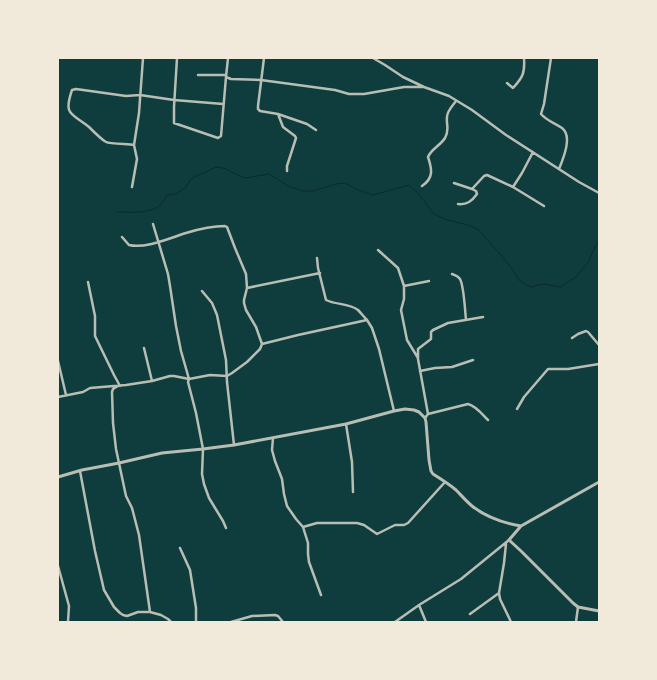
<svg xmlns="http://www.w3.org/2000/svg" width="657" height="680" font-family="Karla,sans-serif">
<rect width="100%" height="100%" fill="#0f3d3e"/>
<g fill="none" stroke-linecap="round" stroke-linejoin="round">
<path stroke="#0a2a2b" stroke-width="1" d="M 117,212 C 128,212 150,214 159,206 C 162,204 165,199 167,195 L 176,194 L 186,187 L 190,180 L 196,176 L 207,172 L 211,169 L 217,167 L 227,169 L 233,173 L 245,178 L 269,174 L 290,187 L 303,191 L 313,191 L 336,184 L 345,183 L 358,190 L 373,195 L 409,185 L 418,193 L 434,214 L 444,219 L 471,226 L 479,230 L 510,266 L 519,280 L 526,285 L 532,287 L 537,285 L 545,284 L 560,287 L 576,277 L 589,261 L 592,253 L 599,240"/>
<path stroke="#b8beb3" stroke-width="2.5" d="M 177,58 L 174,107 L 174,123 L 218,138 L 221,136 L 226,77 L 228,58
M 264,58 L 258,106 L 258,109 L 260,111 L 278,114 L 283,127 L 295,136 L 296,138 L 287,166 L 287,171
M 373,58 L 385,65 L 403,77 L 424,87 L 449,96 L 472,110 L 506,135 L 579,182 L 599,193
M 551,58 L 544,104 L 541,114 C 547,121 555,123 562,128 C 573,136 563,159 559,169
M 198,75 L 226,75
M 226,77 L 231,79 L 261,80 L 335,90 L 349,94 L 364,94 L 404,87 L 423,87
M 507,83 L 513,88 C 523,77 525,73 524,58
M 278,114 L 307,124 L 316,130
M 134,145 C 129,144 110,144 106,142 C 102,140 93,131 89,127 C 72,113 63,116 72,90 L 76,89 L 126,96 L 140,95 L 174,100 L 223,104
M 454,183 L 472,189 L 484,176 L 487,175 L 513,187 L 522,173 L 533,152
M 422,186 C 434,178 432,169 428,157 C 431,149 440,146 445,138 C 450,129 446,126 447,117 C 447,111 453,105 456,101
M 132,187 L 137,159 L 134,145 L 139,113 L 143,58
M 513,187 L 544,206
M 458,204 C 467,205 472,201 477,194 L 476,191 L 472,189
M 153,224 L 168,274 L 170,286 L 176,326 L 181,351 L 189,379 L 188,382 L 196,413 L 203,449 L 202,474 L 204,484 L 209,498 L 223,521 L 226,528
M 122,237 L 129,245 C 145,249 170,238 186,233 C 199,229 212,226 225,226 L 227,227 L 235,248 L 246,274 L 247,288 L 244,300 L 244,303 L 246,310 L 256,327 L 262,344
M 378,250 L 398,268 L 404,286
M 317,258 L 318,268 L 326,300 C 336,305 349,303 358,310 C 361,313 364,317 367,320
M 452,274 C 455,275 458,276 460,279 C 464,286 465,311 466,320
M 88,282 L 95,316 L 95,336 L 114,375 L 120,386
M 247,288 L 320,273
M 202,291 L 212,303 L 217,315 L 226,360 L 227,382 L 234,445
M 572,338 L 578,334 L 586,331 L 588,332 L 599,345
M 144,348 L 152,381
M 418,358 L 407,340 L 401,310 L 404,299 L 404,286 L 429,281
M 58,361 L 66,395
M 420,371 L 435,368 L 452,367 L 473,360
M 118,386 L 113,389 L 112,392 L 113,423 L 116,449 L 126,496 L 132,508 L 139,535 L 150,612
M 58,397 L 83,392 L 90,388 L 126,385 L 152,381 L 170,376 L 174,376 L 189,379 L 210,375 L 227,376 L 232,373 L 247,362 L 260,349 L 262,344 L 298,335 L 367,320 L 372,328 L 379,349 L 394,411
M 517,409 L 524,397 L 548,369 L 568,369 L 599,364
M 428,414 L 468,404 C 476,406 482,414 488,420
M 425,418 L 428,414 L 418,359 L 418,349 L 431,339 L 431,332 L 433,330 L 448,323 L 483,317
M 346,424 L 352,462 L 353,492
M 273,438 L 272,450 L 275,461 L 282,479 L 284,494 L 287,506 L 296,519 L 303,527 L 308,543 L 308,554 L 309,562 L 321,595
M 80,471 L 95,551 L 104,590 L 114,607 L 120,613 L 123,615 L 127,616 L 138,612 L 150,612 L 161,615 L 168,619 L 171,622
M 303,527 L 317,523 L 357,523 L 364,525 L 377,534 L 395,525 L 404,525 L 408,523 L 445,482
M 506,544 L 504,563 L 499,593 L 500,599 L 511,622
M 180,548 L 190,570 L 196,608 L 196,622
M 58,566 L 69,606 L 68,622
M 419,605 L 426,622
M 470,614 L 499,593
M 231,622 L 252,616 L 275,615 L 278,616 L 283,622
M 395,622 L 419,605 L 461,579 L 509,540
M 576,622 L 578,607"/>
<path stroke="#b8beb3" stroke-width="3" d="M 58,477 L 82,470 L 119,463 L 162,453 L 203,449 L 234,445 L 346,424 L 394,411 L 405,409 L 414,410 L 419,412 L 425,418 L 426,422 L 429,460 L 431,471 L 433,474 C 441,479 449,484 456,490 C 461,495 466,501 472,506 C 486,517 503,523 521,526
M 599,482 L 521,526 L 509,540 L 521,551 L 573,603 L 578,607 L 599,611"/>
</g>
<rect width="657" height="680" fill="none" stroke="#f1e9da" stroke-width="118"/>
</svg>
